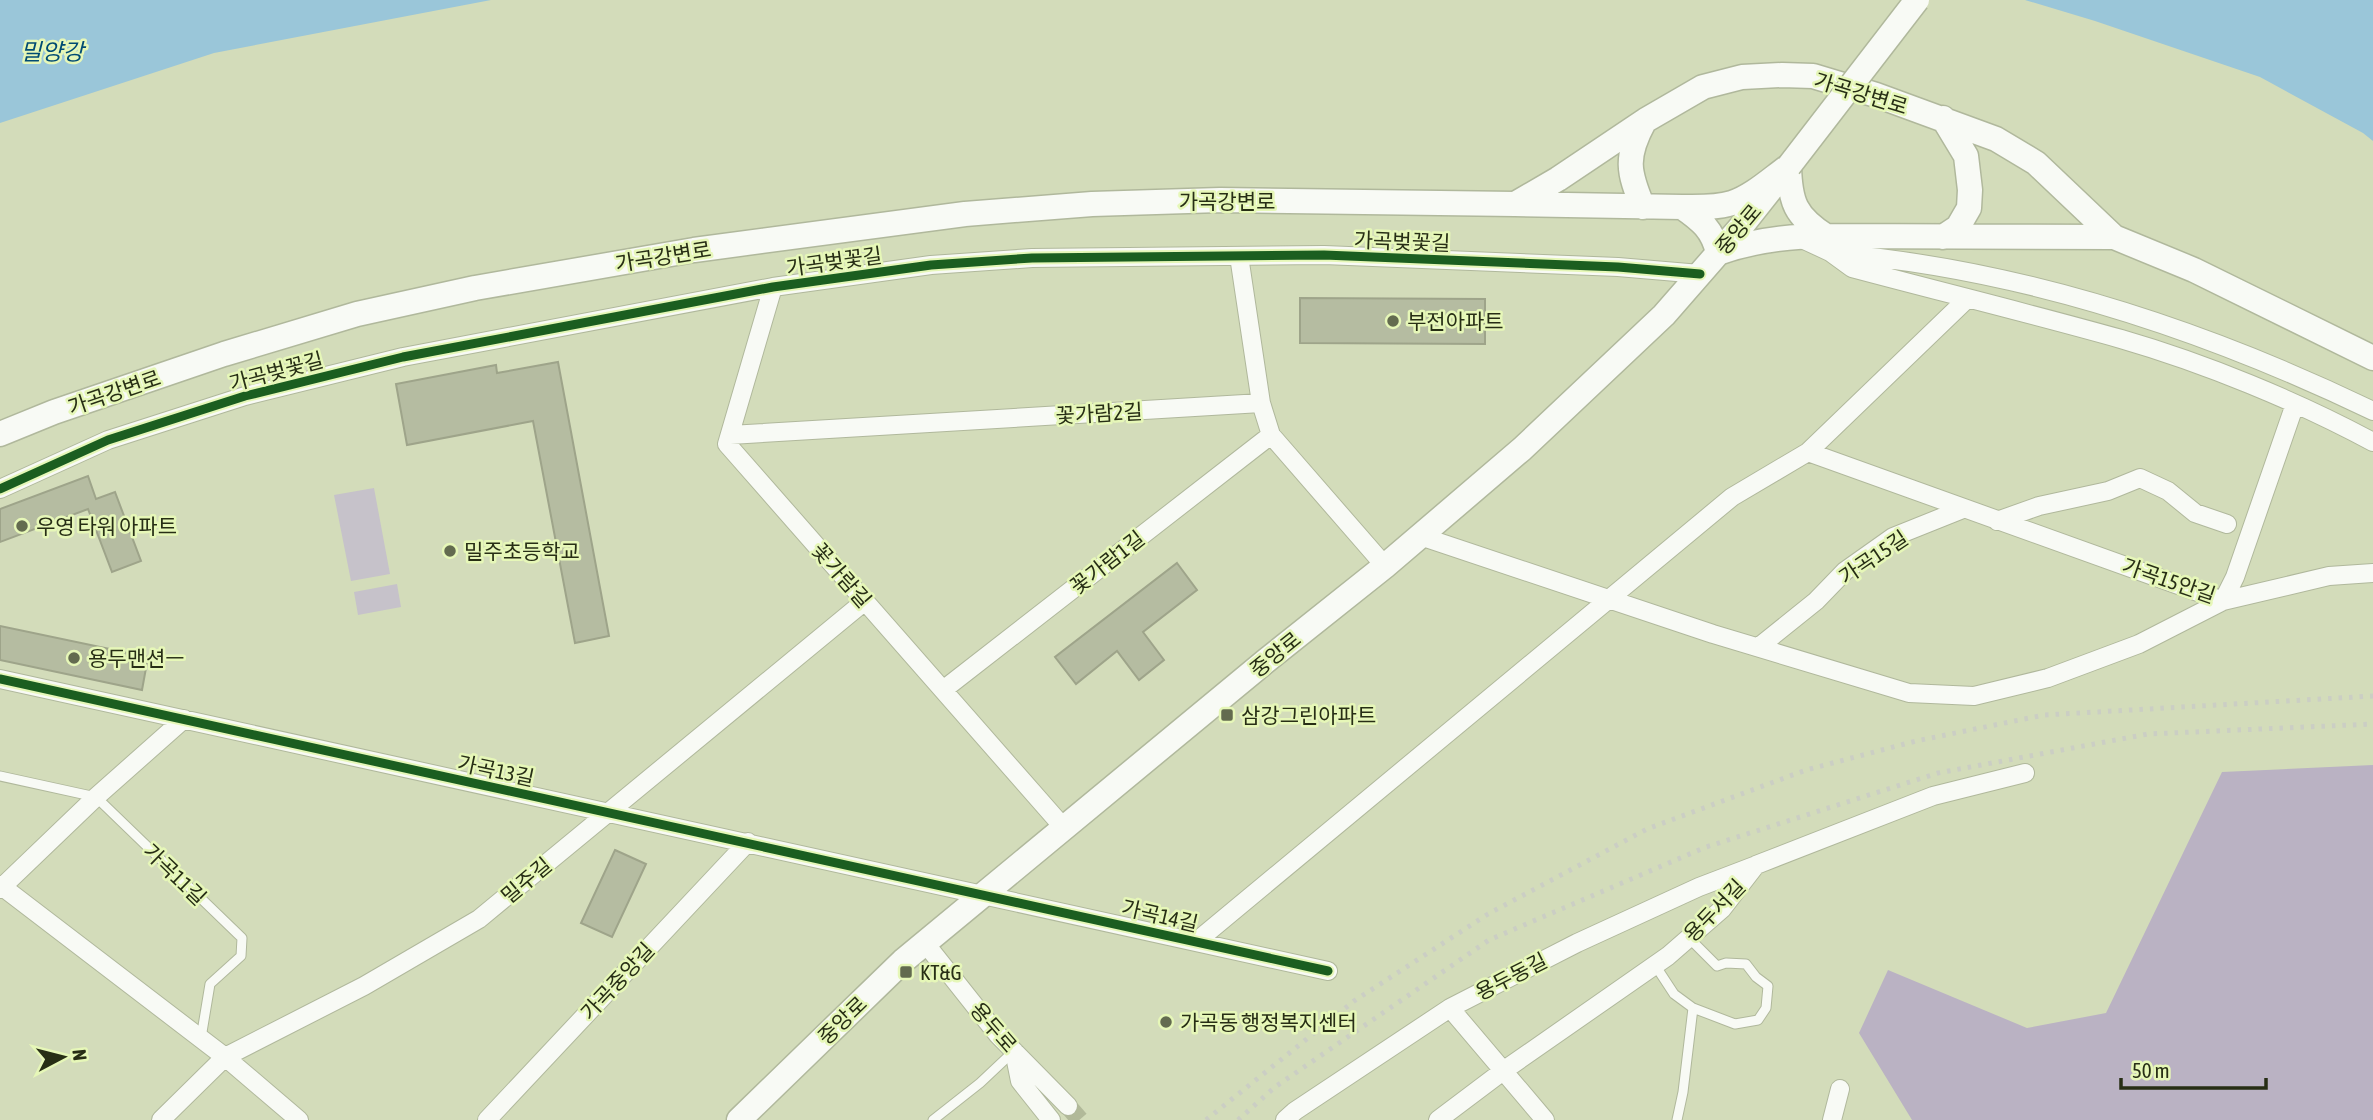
<svg xmlns="http://www.w3.org/2000/svg" width="2373" height="1120" font-family="'Asap Condensed','Noto Sans KR',sans-serif">
<rect width="100%" height="100%" fill="#d3dcba"/>
<path fill="#c6c2ca" d="M 374,488 L 390,574 L 351,581 L 334,495 Z
M 397,584 L 401,607 L 358,615 L 354,592 Z"/>
<path fill="#bab2c3" d="M 2373,765 L 2373,1120 L 1912,1120 L 1859,1033 L 1888,970 L 2027,1028 L 2106,1013 L 2222,772 Z"/>
<path fill="#9ac6d9" d="M 0,0 L 491,0 L 214,53 L 0,123 Z
M 2025,0 L 2373,0 L 2373,141 L 2363,133 L 2260,77 L 2095,21 Z"/>
<path fill="#b5bca1" stroke="#9ea48a" stroke-width="2" d="M 1300,298 L 1485,299 L 1485,344 L 1300,343 Z
M 558,362 L 609,636 L 575,643 L 533,421 L 407,445 L 396,384 L 496,365 L 497,373 Z
M 88,476 L 96,499 L 115,492 L 141,561 L 112,572 L 88,509 L 0,542 L 0,509 Z
M 1177,563 L 1197,590 L 1143,632 L 1164,660 L 1139,680 L 1117,651 L 1076,684 L 1055,657 Z
M 0,626 L 148,657 L 142,690 L 0,660 Z
M 615,850 L 646,864 L 612,937 L 581,923 Z"/>
<g fill="none" stroke-linecap="round" stroke-linejoin="round">
<path stroke="#b1b999" stroke-width="18" stroke-dasharray="18 9" stroke-linecap="butt" d="M 1068,1106 L 1080,1120"/>
<g stroke="#b0b89c" stroke-width="11">
<path id="lane" d="M 0,776 L 96,797 L 242,938 L 241,956 L 210,984 L 201,1038
M 1689,938 L 1717,966 L 1726,963 L 1746,964 L 1756,977 L 1768,986 L 1766,1008 L 1758,1020 L 1735,1024 L 1693,1008
M 1655,965 L 1674,994 L 1693,1008 L 1683,1092 L 1677,1120
M 933,1120 L 980,1083 L 1014,1051"/>
</g>
<g stroke="#b0b89c" stroke-width="20">
<path id="street" d="M 1802,239 L 1830,252 L 1852,268 C 1942,292 2032,314 2121,339 C 2204,363 2297,401 2373,442
M 1832,253 C 2021,269 2203,329 2373,411
M 1239,256 L 1261,403 L 1271,435 L 1385,566
M 773,287 L 727,444 L 1064,828
M 730,435 L 1261,403
M 1808,452 L 2223,601 L 2235,577 L 2295,404
M 0,489 L 108,440 L 245,396 L 403,357 L 773,287 L 931,265 L 1032,258 L 1324,255 L 1618,267 L 1700,274
M 1997,521 L 2039,506 L 2108,491 L 2140,478 L 2168,491 L 2195,513 L 2227,524
M 1420,536 L 1713,634 L 1909,693 L 1974,696 L 2048,678 L 2139,644 L 2223,601 L 2329,576 L 2373,573
M 1760,646 L 1816,601 L 1845,571 L 1893,537 L 1963,509
M 0,679 L 1328,971
M 943,690 L 1271,435
M 0,885 L 225,1057 L 299,1120
M 0,889 L 96,797 L 184,719
M 1197,941 L 1732,497 L 1808,452 L 1968,298
M 925,943 L 998,1035 L 1068,1106
M 1450,1008 L 1545,1120
M 1014,1051 L 1020,1081 L 1051,1120
M 161,1120 L 225,1057 L 364,986 L 479,919 L 865,601
M 487,1120 L 748,842
M 1285,1120 L 1295,1111 L 1450,1008 L 1577,943 L 1699,887 L 1754,866
M 1438,1120 L 1503,1071 L 1668,956 L 1722,909 L 1756,865 L 1933,796 L 2025,773
M 1832,1120 L 1840,1089"/>
</g>
<g stroke="#b0b89c" stroke-width="27">
<path id="secondary" d="M 1943,118 L 1966,156 L 1970,190 L 1969,208 L 1958,227 L 1943,237
M 1789,166 C 1790,202 1795,216 1826,236 C 1789,236 1754,240 1718,253 C 1713,230 1701,220 1682,207 C 1698,207 1716,208 1732,203 C 1753,196 1772,178 1789,166 Z
M 1515,204 L 1682,207
M 1643,207 C 1628,172 1625,157 1644,122
M 1826,236 L 2114,237
M 0,434 L 54,412 L 224,354 L 357,314 L 475,288 L 694,250 L 965,214 L 1092,204 L 1220,200 L 1515,204 L 1558,179 L 1646,120 L 1703,87 L 1742,77 L 1782,75 L 1813,76 L 1876,95 L 1996,139 L 2036,163 L 2114,237 L 2194,270 L 2373,358
M 739,1120 L 903,961 L 1267,660 L 1385,566 L 1522,449 L 1664,315 L 1740,228 L 1789,166"/>
</g>
<use href="#lane" stroke="#f8faf5" stroke-width="9"/>
<use href="#street" stroke="#f8faf5" stroke-width="18"/>
<use href="#secondary" stroke="#f8faf5" stroke-width="24"/>
<path stroke="#cbcec4" stroke-width="5" stroke-dasharray="3.5 7" stroke-linecap="butt" d="M 1206,1120 L 1354,1001 L 1488,914 L 1647,829 L 1806,770 L 1916,741 L 2044,715 L 2373,696
M 1238,1120 L 1275,1087 L 1489,940 L 1706,847 L 1938,773 L 2148,734 L 2373,724"/>
<g stroke="#b0b89c" stroke-width="27" stroke-linecap="butt">
<path id="secondary-bridge" d="M 1789,166 L 1917,0"/>
</g>
<use href="#secondary-bridge" stroke="#f8faf5" stroke-width="24"/>
<g stroke="#e6f7b8" stroke-width="13">
<path id="cycleway" d="M 0,489 L 108,440 L 245,396 L 403,357 L 773,287 L 931,265 L 1032,258 L 1324,255 L 1618,267 L 1700,274
M 0,679 L 1328,971"/>
</g>
<use href="#cycleway" stroke="#1b5e20" stroke-width="9"/>
</g>
<g fill="#636b4f" stroke="#e6f7b8" stroke-width="2.5">
<circle cx="1393" cy="321" r="7"/>
<circle cx="22" cy="526" r="7"/>
<circle cx="450" cy="551" r="7"/>
<circle cx="74" cy="658" r="7"/>
<rect x="1220" y="708" width="14" height="14" rx="3.5"/>
<rect x="899" y="965" width="14" height="14" rx="3.5"/>
<circle cx="1166" cy="1022" r="7"/>
</g>
<g text-anchor="middle" dominant-baseline="central" stroke-width="5" stroke-linejoin="round" paint-order="stroke">
<g font-size="21" fill="#272e15" stroke="#e6f7b8">
<text transform="translate(1861 93) rotate(17)">가곡강변로</text>
<text x="1227" y="201">가곡강변로</text>
<text transform="translate(1738 229) rotate(-50)">중앙로</text>
<text transform="translate(1402 241) rotate(2)">가곡벚꽃길</text>
<text transform="translate(663 256) rotate(-9)">가곡강변로</text>
<text transform="translate(834 261) rotate(-8)">가곡벚꽃길</text>
<text transform="translate(276 371) rotate(-15)">가곡벚꽃길</text>
<text transform="translate(114 392) rotate(-19)">가곡강변로</text>
<text transform="translate(1099 413) rotate(-3)">꽃가람2길</text>
<text transform="translate(1873 557) rotate(-34)">가곡15길</text>
<text transform="translate(1107 562) rotate(-38)">꽃가람1길</text>
<text transform="translate(842 575) rotate(49)">꽃가람길</text>
<text transform="translate(2169 580) rotate(19)">가곡15안길</text>
<text transform="translate(1275 654) rotate(-39)">중앙로</text>
<text transform="translate(496 770) rotate(12)">가곡13길</text>
<text transform="translate(175 874) rotate(44)">가곡11길</text>
<text transform="translate(526 880) rotate(-40)">밀주길</text>
<text transform="translate(1714 910) rotate(-46)">용두서길</text>
<text transform="translate(1160 915) rotate(13)">가곡14길</text>
<text transform="translate(1511 976) rotate(-27)">용두동길</text>
<text transform="translate(617 981) rotate(-47)">가곡중앙길</text>
<text transform="translate(842 1020) rotate(-44)">중앙로</text>
<text transform="translate(994 1027) rotate(49)">용두로</text>
</g>
<g font-size="21" fill="#272e15" stroke="#e6f7b8" text-anchor="start">
<text x="1407" y="321">부전아파트</text>
<text x="36" y="526">우영 타워 아파트</text>
<text x="464" y="551">밀주초등학교</text>
<text x="88" y="658">용두맨션ㅡ</text>
<text x="1241" y="715">삼강그린아파트</text>
<text x="920" y="972">KT&amp;G</text>
<text x="1180" y="1022">가곡동 행정복지센터</text>
</g>
<g font-size="23" font-style="italic" fill="#004b73" stroke="#e6f7b8">
<text x="52" y="52">밀양강</text>
</g>
</g>
<g transform="translate(63 1057) rotate(83)" stroke="#e6f7b8" stroke-width="5" paint-order="stroke">
<path d="M0-5L12 26L0 18L-12 26Z" fill="#272e15"/>
<text y="-10" font-size="19" font-weight="bold" text-anchor="middle" fill="#272e15">N</text>
</g>
<path d="M2121 1078v10h145v-10" fill="none" stroke="#272e15" stroke-width="3.5"/>
<text x="2132" y="1078" font-size="21" fill="#272e15" stroke="#e6f7b8" stroke-width="5" paint-order="stroke">50 m</text>
</svg>
